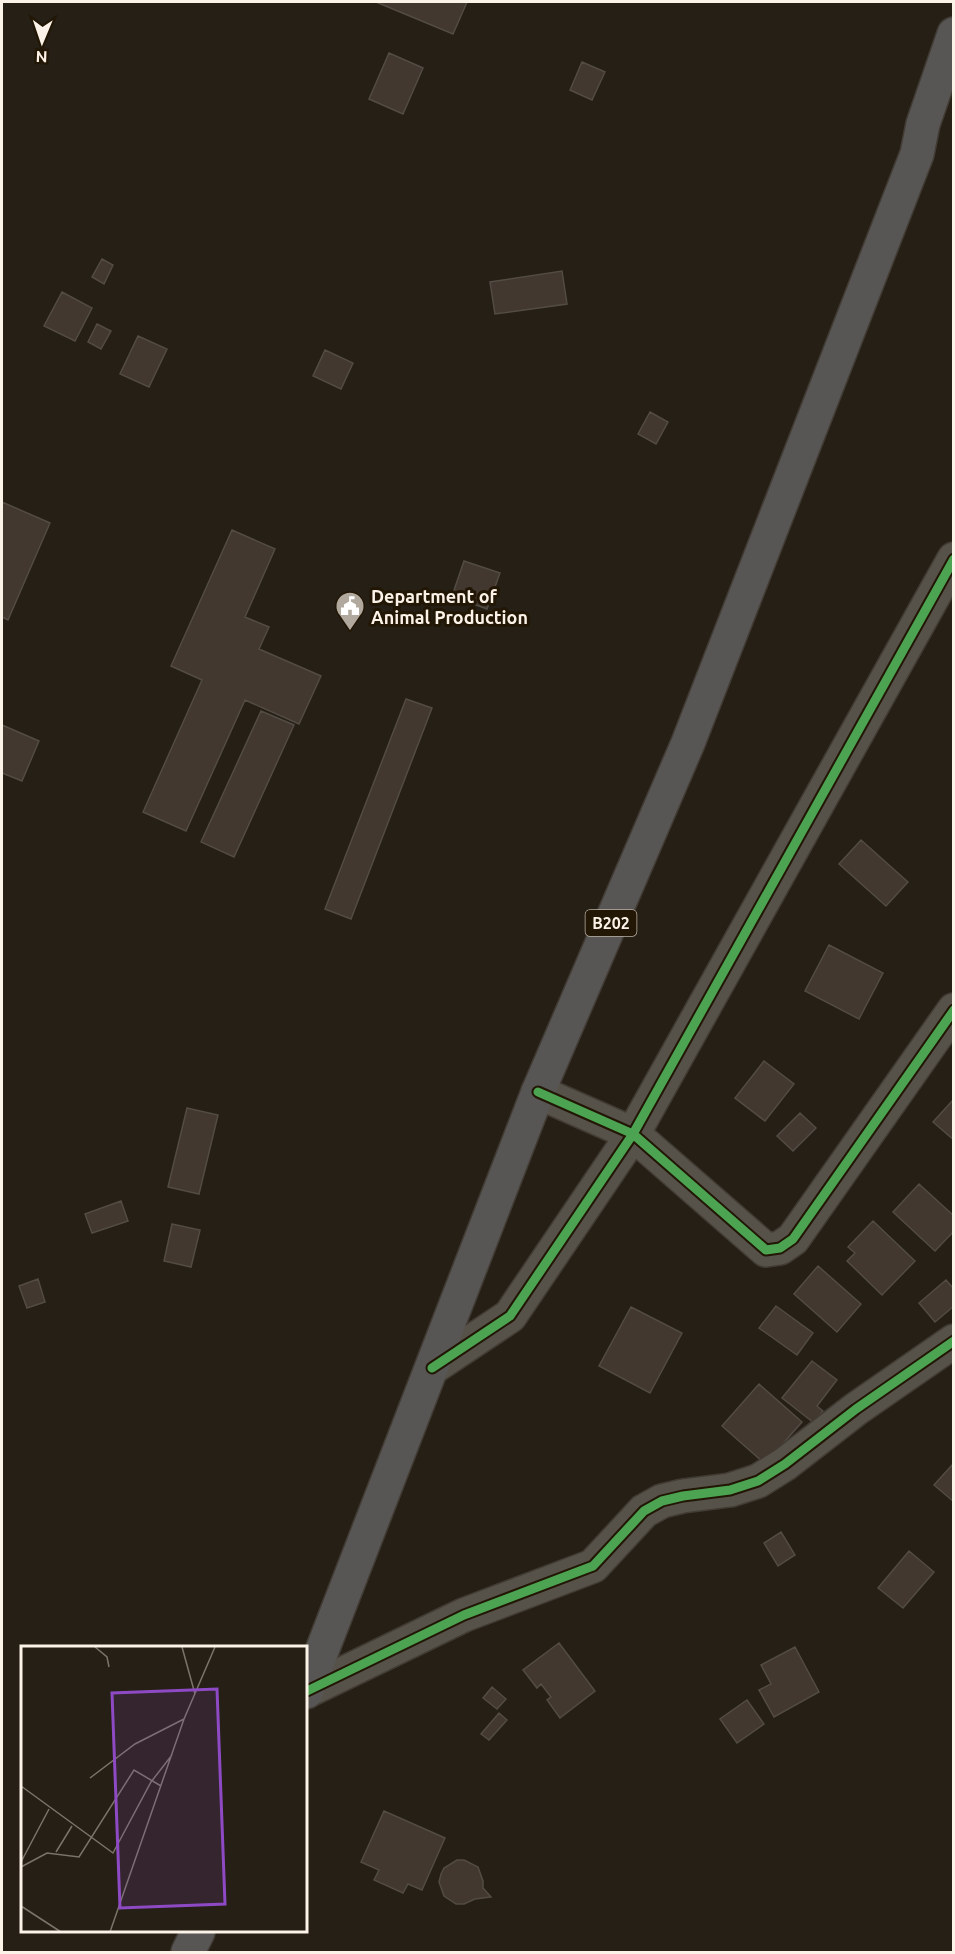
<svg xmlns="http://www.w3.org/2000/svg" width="955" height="1954" font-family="Ubuntu,sans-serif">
<rect width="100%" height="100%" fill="#251f15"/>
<path fill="#42382f" stroke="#524c44" stroke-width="1.5" d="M 376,2 L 467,2 L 453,34 Z
M 389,53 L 423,68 L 403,114 L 369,99 Z
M 582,62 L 605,72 L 592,100 L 570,90 Z
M 102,259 L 113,265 L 104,284 L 92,277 Z
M 562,271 L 567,304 L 495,314 L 490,282 Z
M 62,292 L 92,308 L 75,341 L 44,326 Z
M 97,324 L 111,331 L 101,349 L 88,342 Z
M 138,336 L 167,349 L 149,387 L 120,374 Z
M 325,350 L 353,363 L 341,389 L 313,376 Z
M 650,412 L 668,422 L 656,444 L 638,434 Z
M 2,502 L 50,523 L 8,620 L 2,617 Z
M 232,530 L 275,549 L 245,617 L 269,627 L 259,649 L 321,676 L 299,724 L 245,700 L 186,831 L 143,812 L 202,680 L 171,666 Z
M 464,561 L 500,573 L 487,609 L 452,596 Z
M 406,699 L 432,708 L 351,919 L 325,909 Z
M 261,711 L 294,725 L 234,857 L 201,842 Z
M 2,725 L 39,741 L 22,781 L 2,773 Z
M 861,840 L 908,882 L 886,906 L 839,864 Z
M 829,945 L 883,973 L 859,1019 L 805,991 Z
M 764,1061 L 794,1084 L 765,1121 L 735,1098 Z
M 954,1099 L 954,1140 L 933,1122 Z
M 187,1108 L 218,1115 L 199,1194 L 168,1187 Z
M 800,1113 L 816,1128 L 793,1151 L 777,1136 Z
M 919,1184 L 954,1216 L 954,1231 L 935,1251 L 893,1212 Z
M 121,1201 L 128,1221 L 92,1233 L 85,1214 Z
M 873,1221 L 915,1261 L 882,1295 L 847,1261 L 855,1253 L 848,1247 Z
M 172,1224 L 200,1230 L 191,1267 L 164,1261 Z
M 818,1266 L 861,1304 L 837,1332 L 794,1294 Z
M 38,1279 L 45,1302 L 27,1308 L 19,1286 Z
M 946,1280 L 954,1289 L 954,1306 L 935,1322 L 919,1303 Z
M 776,1306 L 813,1333 L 797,1355 L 759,1328 Z
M 631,1307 L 682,1333 L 650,1393 L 599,1366 Z
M 812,1361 L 837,1380 L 817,1406 L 823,1411 L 814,1423 L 782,1398 Z
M 759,1384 L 802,1422 L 765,1464 L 722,1426 Z
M 954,1463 L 954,1502 L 934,1485 Z
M 781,1532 L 795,1555 L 778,1566 L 764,1543 Z
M 909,1551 L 934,1572 L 903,1608 L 878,1588 Z
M 559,1643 L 595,1691 L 560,1718 L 547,1700 L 551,1697 L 541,1684 L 537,1688 L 523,1670 Z
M 795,1647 L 819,1692 L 774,1717 L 759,1690 L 771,1684 L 761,1665 Z
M 492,1687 L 506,1699 L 497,1709 L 483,1698 Z
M 747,1700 L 764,1724 L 737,1743 L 720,1719 Z
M 499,1713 L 507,1720 L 489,1740 L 481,1734 Z
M 384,1811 L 445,1838 L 422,1890 L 408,1884 L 403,1893 L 374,1880 L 379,1870 L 361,1862 Z
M 457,1860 L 464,1860 L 478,1867 L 483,1881 L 483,1888 L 491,1897 L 475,1899 L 464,1904 L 456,1904 L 444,1896 L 439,1882 L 441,1874 L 444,1868 Z"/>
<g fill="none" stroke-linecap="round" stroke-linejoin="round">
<g stroke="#413b34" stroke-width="36">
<path id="minor" d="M 538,1092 L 633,1134 L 766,1250 L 780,1248 L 793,1239 L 954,1010
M 432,1368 L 510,1316 L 633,1134 L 954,559
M 307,1691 L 464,1615 L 593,1566 L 644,1511 L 662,1501 L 683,1496 L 730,1490 L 758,1481 L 785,1464 L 856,1409 L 954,1341"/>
</g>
<g stroke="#413b34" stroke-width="36">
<path id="primary" d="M 306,1692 L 538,1092 L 688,743 L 917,154 L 923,124 L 954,34
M 188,1952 L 198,1932"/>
</g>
<use href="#minor" stroke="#565149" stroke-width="33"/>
<use href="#primary" stroke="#585655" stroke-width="33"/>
<g stroke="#221605" stroke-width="13">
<path id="cycleway" d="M 538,1092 L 633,1134 L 766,1250 L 780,1248 L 793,1239 L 954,1010
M 432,1368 L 510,1316 L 633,1134 L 954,559
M 307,1691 L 464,1615 L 593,1566 L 644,1511 L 662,1501 L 683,1496 L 730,1490 L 758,1481 L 785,1464 L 856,1409 L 954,1341"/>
</g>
<use href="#cycleway" stroke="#4ca352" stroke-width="9"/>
</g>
<defs>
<g id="civic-pin" transform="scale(1.5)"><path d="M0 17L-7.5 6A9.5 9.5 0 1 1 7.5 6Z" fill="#b1a99e" stroke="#221605"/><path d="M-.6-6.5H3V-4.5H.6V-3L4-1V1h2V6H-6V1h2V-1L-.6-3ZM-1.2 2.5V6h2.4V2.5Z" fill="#fff"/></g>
</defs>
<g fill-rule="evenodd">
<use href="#civic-pin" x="350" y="606"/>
</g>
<g text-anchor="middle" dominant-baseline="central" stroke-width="6" stroke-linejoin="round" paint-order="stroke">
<rect fill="#221605" stroke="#bbb1a4" stroke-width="1.5" x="585.5" y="910" width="51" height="26" rx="4.5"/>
<g font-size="16" font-weight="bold" fill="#fcf3e8">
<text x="611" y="923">B202</text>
</g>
<g font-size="18" font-weight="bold" fill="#fcf3e8" stroke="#221605" text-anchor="start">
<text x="371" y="596">Department of<tspan x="371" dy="21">Animal Production</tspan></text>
</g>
</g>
<g transform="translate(21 1646)">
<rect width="286" height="286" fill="#251f15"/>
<path fill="none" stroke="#7b7469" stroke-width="1.5" d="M 74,1 L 86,11 L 88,21M 161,1 L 174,48M 69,132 L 114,98 L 163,73M 0,140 L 92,207 L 130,136 L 151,109M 35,206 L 51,180M 0,216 L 28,163M 0,221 L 26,207 L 58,211 L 113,124 L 140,140M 0,260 L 40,286M 89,286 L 163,73 L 194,1"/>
<path fill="#8e4ac5" fill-opacity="0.15" stroke="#8e4ac5" stroke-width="3" d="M 196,43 L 204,258 L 99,262 L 91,47 Z"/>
<rect width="286" height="286" fill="none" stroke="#fcf3e8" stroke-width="3"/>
</g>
<rect width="955" height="1954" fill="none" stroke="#fcf3e8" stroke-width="6"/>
<g transform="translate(42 42) rotate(182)" stroke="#221605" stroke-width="4.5" paint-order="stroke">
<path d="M0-4.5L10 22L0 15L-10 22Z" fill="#fcf3e8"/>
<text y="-9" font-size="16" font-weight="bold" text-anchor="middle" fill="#fcf3e8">N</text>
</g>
</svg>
